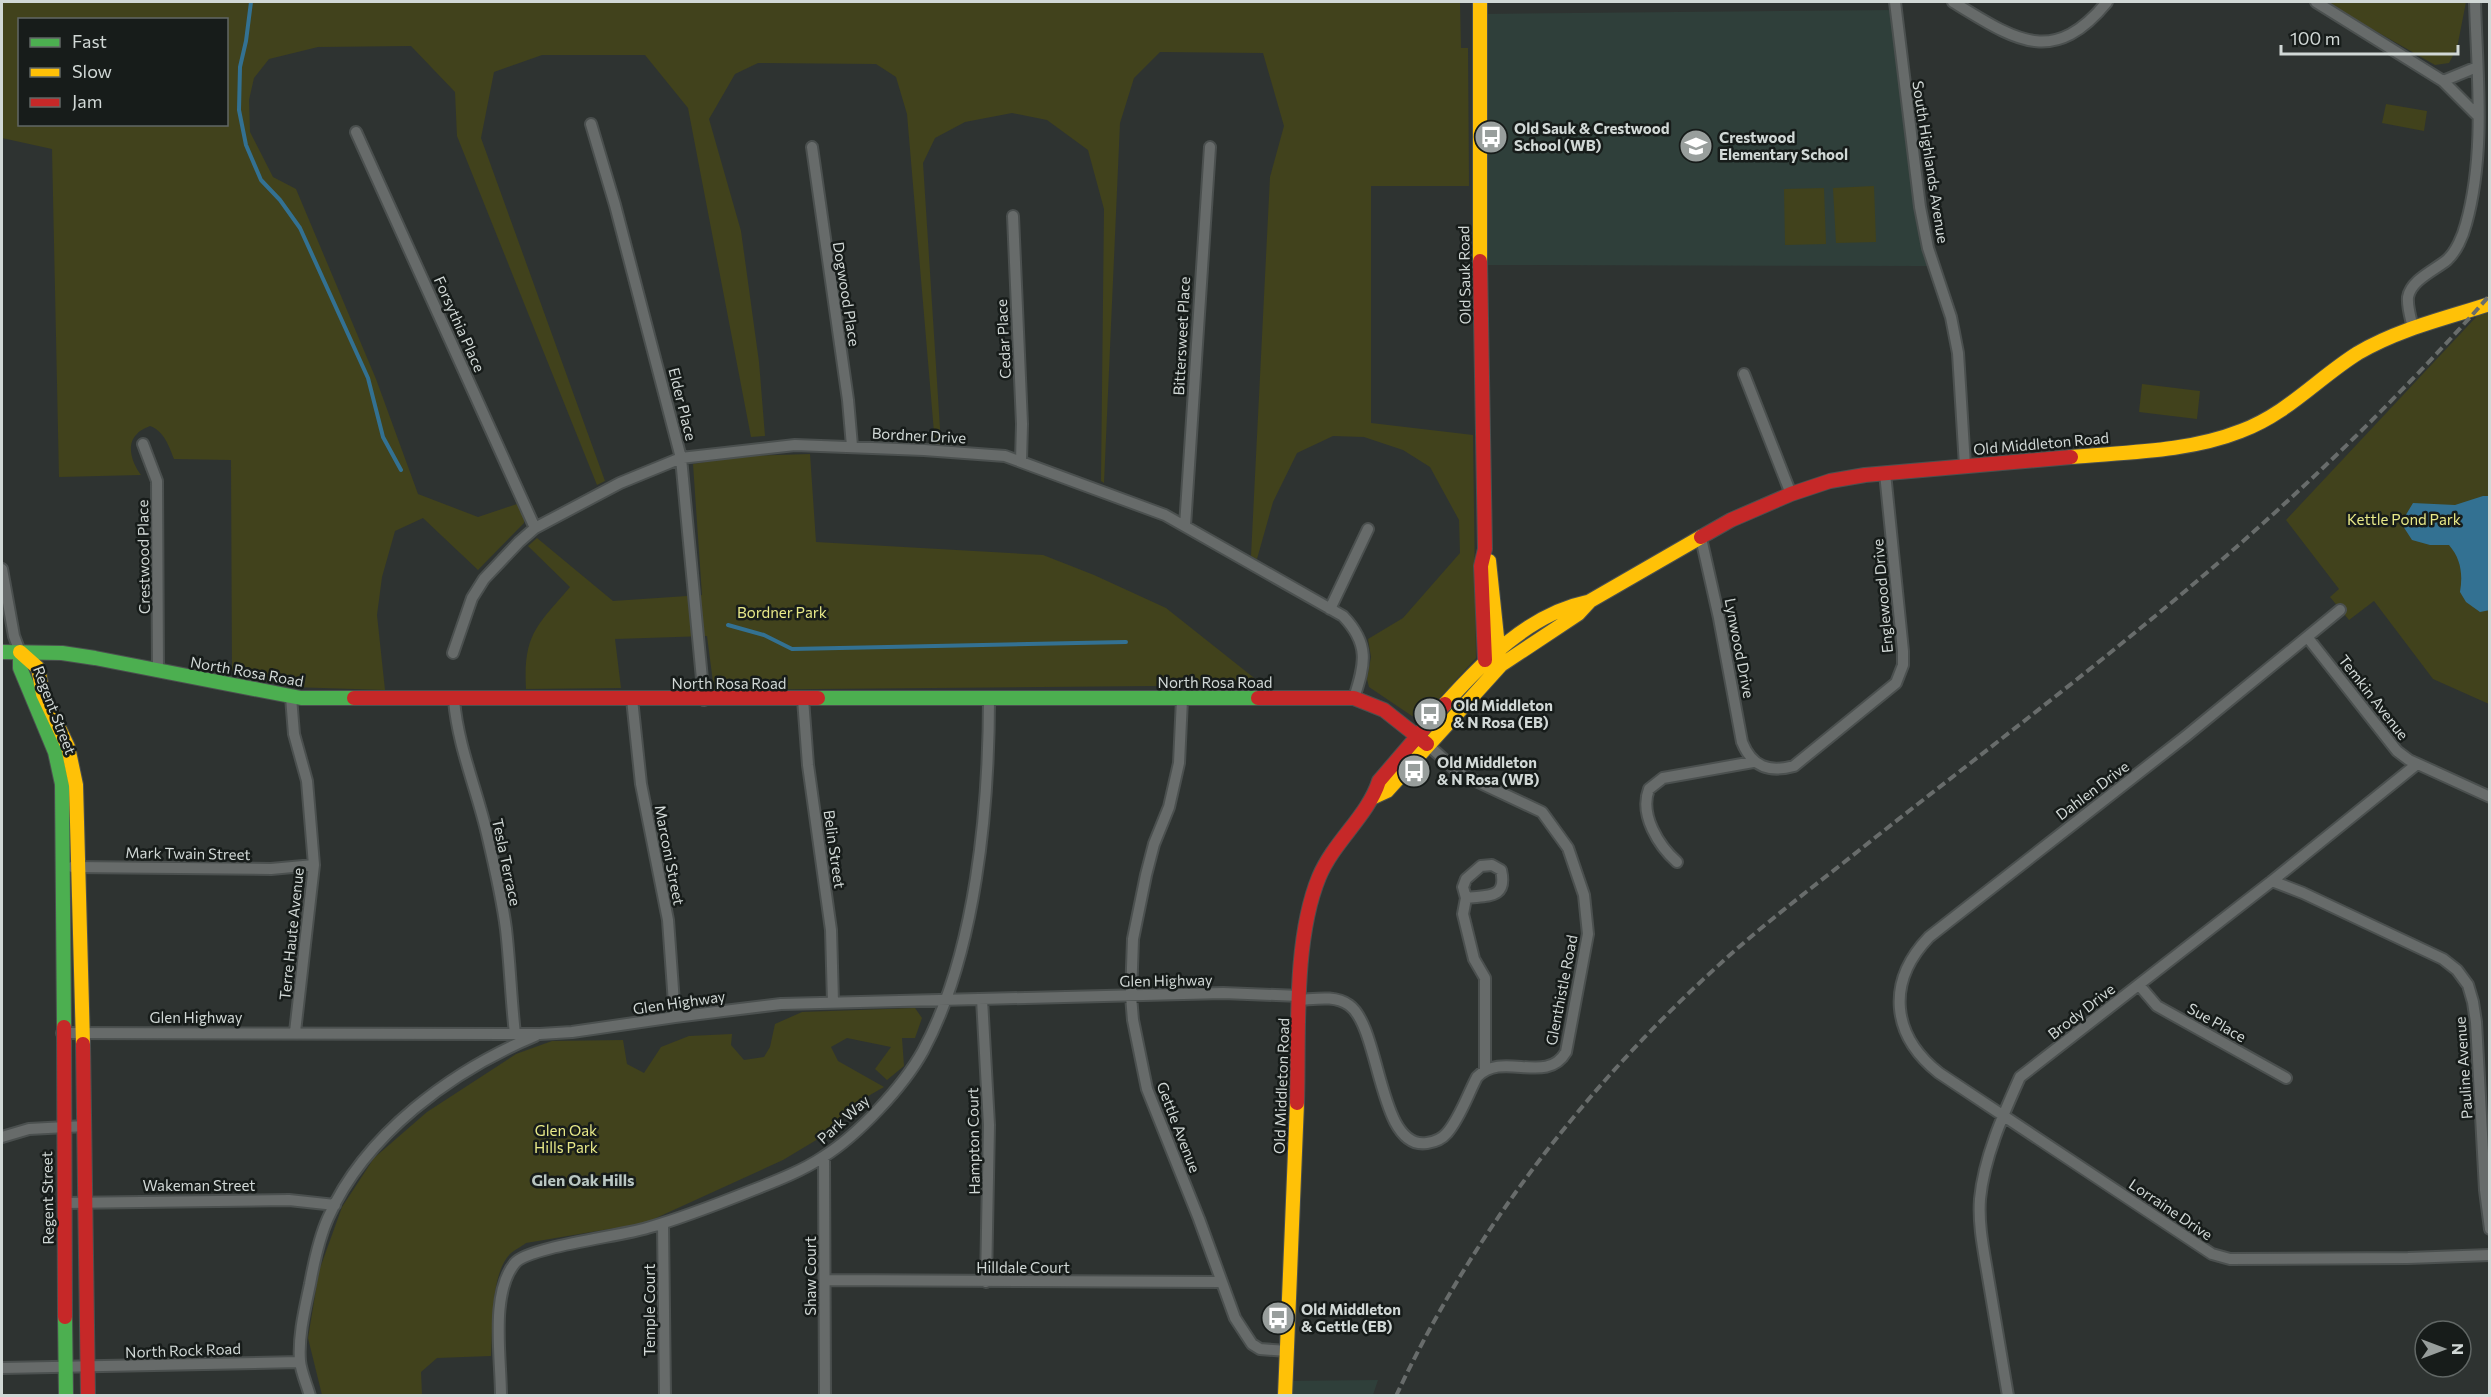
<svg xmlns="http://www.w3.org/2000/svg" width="2491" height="1397" font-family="Commissioner,sans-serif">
<rect width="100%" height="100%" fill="#2e3331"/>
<path fill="#2f3f3a" d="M 1894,10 L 1933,266 L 1480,265 L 1480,14 Z
M 1378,1380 L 1373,1395 L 1285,1396 L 1285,1381 Z"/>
<path fill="#41421c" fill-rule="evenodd" d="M 2,2 L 1460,2 L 1461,48 L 1468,48 L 1469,186 L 1371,186 L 1371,423 L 1473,435 L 1476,658 L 1425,714 L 1412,716 L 1369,687 L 1367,679 L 1371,657 L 1368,639 L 1403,618 L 1460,553 L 1459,520 L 1430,467 L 1403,450 L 1364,437 L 1333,436 L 1297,453 L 1273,502 L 1257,559 L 1251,556 L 1270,177 L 1284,126 L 1263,53 L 1160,52 L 1134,78 L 1120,123 L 1104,483 L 1101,481 L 1104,209 L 1088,150 L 1047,120 L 1012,113 L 965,122 L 935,138 L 923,163 L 941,444 L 935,444 L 907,114 L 896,77 L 876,64 L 758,63 L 735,74 L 709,119 L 741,231 L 759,362 L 765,436 L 751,437 L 688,108 L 645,55 L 542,55 L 494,72 L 481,138 L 605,481 L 597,485 L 457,136 L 455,92 L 411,46 L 318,47 L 269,59 L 254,78 L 249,100 L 250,132 L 273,177 L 296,189 L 376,379 L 418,494 L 478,517 L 520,503 L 524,511 L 524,523 L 478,570 L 423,518 L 395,531 L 382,577 L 377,615 L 385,690 L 291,687 L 232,674 L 231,460 L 174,459 C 169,446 164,431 150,426 C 146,428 140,430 137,434 C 125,445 133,465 141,475 L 59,477 L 52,149 L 2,138 ZM 20,20 L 226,20 L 226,124 L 20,124 Z
M 2325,2 L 2466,2 L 2457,48 L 2449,63 L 2435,65 Z
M 2386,104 L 2427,111 L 2424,131 L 2382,123 Z
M 1874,186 L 1876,242 L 1836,243 L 1833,188 Z
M 1824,188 L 1826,244 L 1785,245 L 1784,189 Z
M 2489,312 L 2489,704 L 2433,679 L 2374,601 L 2349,620 L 2330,597 L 2339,589 L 2286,520 L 2478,315 Z
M 2142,384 L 2200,391 L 2197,419 L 2139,412 Z
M 810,454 L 816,542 L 1043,555 L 1094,575 L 1166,608 L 1263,685 L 714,690 L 707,636 L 615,639 L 621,688 L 526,689 C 523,634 537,626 570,587 L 528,546 L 537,538 L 613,601 L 702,595 L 693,464 L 742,456 Z
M 915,1008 L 922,1018 L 915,1038 L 902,1038 L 904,1066 L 887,1080 L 875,1069 L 891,1047 L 847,1038 L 831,1047 L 838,1061 L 884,1087 L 849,1107 L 833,1130 L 783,1160 L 645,1223 L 526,1243 C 521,1247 514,1250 510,1254 C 490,1275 493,1328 491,1356 L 437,1358 L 421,1372 L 422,1395 L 322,1395 L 308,1338 L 319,1271 L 342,1207 L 374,1158 L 427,1112 L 516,1054 L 552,1041 L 623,1040 L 627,1064 L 644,1073 L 661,1047 L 689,1036 L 732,1034 L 731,1045 L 744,1060 L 764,1057 L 770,1047 L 775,1024 L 802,1012 Z"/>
<path fill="#337192" d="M 2483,496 L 2489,496 L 2490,610 L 2480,612 L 2466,602 L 2460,592 C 2463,574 2461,559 2449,545 L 2430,545 L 2412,540 L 2401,523 L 2413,503 L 2455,505 Z"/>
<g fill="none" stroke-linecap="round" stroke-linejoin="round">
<path stroke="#337192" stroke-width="4" d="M 251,2 L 246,41 L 240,67 L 239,110 L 246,145 L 261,180 L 280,200 L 300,228 L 368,378 L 383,437 L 401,470
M 728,625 L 764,635 L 792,649 L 1126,642"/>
<g stroke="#4b504f" stroke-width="14">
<path id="street" d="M 1895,2 L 1920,207 L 1928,248 L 1951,317 L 1958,353 L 1965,466
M 1953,2 C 2013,38 2052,69 2107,2
M 2316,2 L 2443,81 L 2478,116
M 2443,81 L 2477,67
M 591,124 L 615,205 L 681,458 L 704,700
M 356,132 L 535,528
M 812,147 L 848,400 L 852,446
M 1013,216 L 1022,424 L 1021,461
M 2413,328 C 2411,319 2407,307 2408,297 C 2411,280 2435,270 2447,260 C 2456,252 2463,236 2466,224 C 2486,153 2477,74 2475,2
M 1744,374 L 1791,494
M 143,444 L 157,481 L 158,671
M 1185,526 L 1210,147
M 1701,538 L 1719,618 L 1742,742 C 1752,767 1769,773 1794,766 L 1896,683 L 1903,665 L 1903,651 L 1885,473
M 2,569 L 14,636 L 20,652
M 1330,609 L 1368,529
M 2340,610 L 2186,736 L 1929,937 C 1886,982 1891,1035 1939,1073 L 2212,1254 L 2230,1259 L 2408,1258 L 2490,1255
M 2308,638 L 2397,751 L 2409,760 L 2490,797
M 453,653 L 472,598 L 484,579 L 519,542 L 535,528 L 620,483 L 681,458 L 795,445 L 924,450 L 1005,456 L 1165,515 L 1343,616 C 1370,644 1365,664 1354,698
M 291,697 L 294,734 L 307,781 L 314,865 L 295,1032
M 632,699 L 641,784 L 668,920 L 675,1017
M 803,699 L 808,765 L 831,930 L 833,1002
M 1182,699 L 1179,763 L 1169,807 L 1154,844 L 1146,875 L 1133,939 L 1131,996 L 1133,1020 L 1147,1089 L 1199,1219 L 1235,1318 L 1252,1344 L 1260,1349 L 1287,1351
M 454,700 C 458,748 478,792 488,838 C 495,868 502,898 506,929 C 510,964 511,999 515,1034
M 1677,862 C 1659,846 1639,815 1649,789 L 1663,778 L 1753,762
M 72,867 L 271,869 L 314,865
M 2272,881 L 2303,893 L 2443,959 L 2457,970 L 2468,985 L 2473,1002 L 2476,1022 L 2485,1190 L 2490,1229
M 1466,898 C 1486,895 1508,900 1501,870 L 1492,865 L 1481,866 L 1466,879 L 1463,887 L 1466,898 L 1463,914 L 1474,959 L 1485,978 L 1485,1069
M 2139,985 L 2157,1006 L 2286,1078
M 982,999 L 989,1125 L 986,1282
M 1300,1000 C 1316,999 1335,995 1349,1005 C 1381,1027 1378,1151 1427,1143 C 1434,1142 1442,1139 1447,1133 C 1460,1118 1468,1094 1477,1077 C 1503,1050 1546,1086 1566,1052 L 1588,934 L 1584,895 L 1568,848 L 1542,812 L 1459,773 L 1427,744
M 62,1033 L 540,1034 L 572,1032 L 675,1017 L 781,1004 L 1223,993 L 1300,996
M 2,1137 L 29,1129 L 85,1126
M 824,1157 L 825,1396
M 64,1203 L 289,1200 L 335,1205
M 663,1224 L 665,1396
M 825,1280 L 1221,1282
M 2,1368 L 300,1362
M 310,1396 C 307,1385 301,1372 300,1361 C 298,1336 305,1308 310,1284 C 314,1262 319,1238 328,1218 C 365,1134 453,1070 535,1036
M 501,1396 C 501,1357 490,1293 515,1263 C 528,1247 622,1236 647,1228 C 683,1218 718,1204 753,1190 C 776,1181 802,1171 823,1157 C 858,1135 903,1087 923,1051 C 976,953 989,808 989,698
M 2008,1396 C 2001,1356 1995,1317 1988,1277 C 1984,1252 1978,1225 1980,1199 C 1984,1157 2003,1115 2020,1077 L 2272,881 L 2417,764"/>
</g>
<g stroke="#4b504f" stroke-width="16">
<path id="fast" d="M 2,652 L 62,653 L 95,658 L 301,698 L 354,698
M 20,652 L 20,668 L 55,752 L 62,784 L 64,1027
M 818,698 L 1258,698
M 65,1317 L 66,1396"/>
</g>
<g stroke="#4b504f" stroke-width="16">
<path id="slow" d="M 1480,2 L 1480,261
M 2071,457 C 2127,452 2188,452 2241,431 C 2287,414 2318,378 2358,353 C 2399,329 2446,318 2490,304
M 1489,561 L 1499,656
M 20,652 L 38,668 L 43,694 L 68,747 L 76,785 L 83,1044
M 1445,704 C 1483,662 1529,614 1587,602
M 1374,797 L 1387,791 L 1501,665 L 1578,614 L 1590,601 L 1701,537
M 1285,1396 L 1297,1103"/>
</g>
<g stroke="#4b504f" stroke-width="16">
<path id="jam" d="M 1480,261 L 1485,549 L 1481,566 L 1485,660
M 1701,537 L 1731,520 L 1791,494 L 1830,481 L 1865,475 L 2071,457
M 354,698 L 818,698
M 1258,698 L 1354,698 L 1384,710 L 1427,744
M 64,1027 L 65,1317
M 83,1044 L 88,1396
M 1297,1103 C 1299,1034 1293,940 1319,877 C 1334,841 1368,816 1379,781 L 1445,704"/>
</g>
<use href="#street" stroke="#676b6a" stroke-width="10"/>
<use href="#fast" stroke="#4caf50" stroke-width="14"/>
<use href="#slow" stroke="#ffc107" stroke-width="14"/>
<use href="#jam" stroke="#c62828" stroke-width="14"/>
<path stroke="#686c6b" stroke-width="4" stroke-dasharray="9 4.5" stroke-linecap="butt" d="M 1396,1396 C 1475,1227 1592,1078 1731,954 C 1776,914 1825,878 1872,840 C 1962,769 2054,699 2143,626 C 2267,525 2384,415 2490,295"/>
</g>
<defs>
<g id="bus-disc" transform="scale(1.725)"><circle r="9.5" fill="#989e9c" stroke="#171c1a"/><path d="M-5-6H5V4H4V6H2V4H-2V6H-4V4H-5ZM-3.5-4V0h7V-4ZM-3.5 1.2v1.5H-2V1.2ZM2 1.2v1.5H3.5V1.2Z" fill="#fff"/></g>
<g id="school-disc" transform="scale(1.725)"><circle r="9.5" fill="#989e9c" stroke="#171c1a"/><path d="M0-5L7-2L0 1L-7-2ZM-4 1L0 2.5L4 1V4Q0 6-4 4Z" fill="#fff"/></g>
</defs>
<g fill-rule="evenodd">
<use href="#bus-disc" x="1491" y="137"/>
<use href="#school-disc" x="1696" y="146"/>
<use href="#bus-disc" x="1430" y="714"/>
<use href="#bus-disc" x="1414" y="771"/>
<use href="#bus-disc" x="1278" y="1318"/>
</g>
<g text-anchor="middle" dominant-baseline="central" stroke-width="5" stroke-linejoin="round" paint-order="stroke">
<g font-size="15" font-weight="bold" fill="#d1d8d6" stroke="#171c1a" text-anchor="start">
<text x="1514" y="128">Old Sauk &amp; Crestwood<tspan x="1514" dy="17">School (WB)</tspan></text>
<text x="1719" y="137">Crestwood<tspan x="1719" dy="17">Elementary School</tspan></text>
<text x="1453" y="705">Old Middleton<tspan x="1453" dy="17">&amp; N Rosa (EB)</tspan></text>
<text x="1437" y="762">Old Middleton<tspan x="1437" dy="17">&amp; N Rosa (WB)</tspan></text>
<text x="1301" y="1309">Old Middleton<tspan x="1301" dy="17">&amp; Gettle (EB)</tspan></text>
</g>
<g font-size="15" fill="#d1d8d6" stroke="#171c1a">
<text transform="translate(1931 162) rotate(81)">South Highlands Avenue</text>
<text transform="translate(1464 275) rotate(-91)">Old Sauk Road</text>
<text transform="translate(847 294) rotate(81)">Dogwood Place</text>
<text transform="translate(460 324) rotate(66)">Forsythia Place</text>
<text transform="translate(1181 336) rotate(-87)">Bittersweet Place</text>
<text transform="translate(1003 339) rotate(-93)">Cedar Place</text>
<text transform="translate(683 404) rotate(76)">Elder Place</text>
<text transform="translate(919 435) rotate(3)">Bordner Drive</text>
<text transform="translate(2041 443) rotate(-5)">Old Middleton Road</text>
<text transform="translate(143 557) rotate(-91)">Crestwood Place</text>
<text transform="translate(1882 596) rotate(-95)">Englewood Drive</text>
<text transform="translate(1740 648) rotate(79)">Lynwood Drive</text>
<text transform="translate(247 671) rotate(10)">North Rosa Road</text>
<text x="1215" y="682">North Rosa Road</text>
<text x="729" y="683">North Rosa Road</text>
<text transform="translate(2374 697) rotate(52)">Temkin Avenue</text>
<text transform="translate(55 710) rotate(69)">Regent Street</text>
<text transform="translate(2092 790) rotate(-37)">Dahlen Drive</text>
<text transform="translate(835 849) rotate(82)">Belin Street</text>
<text transform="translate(188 853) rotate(1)">Mark Twain Street</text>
<text transform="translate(670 855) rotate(79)">Marconi Street</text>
<text transform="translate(507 862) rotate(78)">Tesla Terrace</text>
<text transform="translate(291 934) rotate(-84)">Terre Haute Avenue</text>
<text transform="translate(1166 980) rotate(-1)">Glen Highway</text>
<text transform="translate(1561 990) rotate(-79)">Glenthistle Road</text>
<text transform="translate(679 1002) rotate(-8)">Glen Highway</text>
<text transform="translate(2081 1011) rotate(-38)">Brody Drive</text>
<text x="196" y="1017">Glen Highway</text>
<text transform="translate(2217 1022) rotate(29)">Sue Place</text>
<text transform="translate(2463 1068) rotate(-94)">Pauline Avenue</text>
<text transform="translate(1281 1086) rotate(-88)">Old Middleton Road</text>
<text transform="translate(843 1119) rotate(-42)">Park Way</text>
<text transform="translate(1179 1127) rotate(69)">Gettle Avenue</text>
<text transform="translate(973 1141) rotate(-91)">Hampton Court</text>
<text x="199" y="1185">Wakeman Street</text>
<text transform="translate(47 1198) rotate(-91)">Regent Street</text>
<text transform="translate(2171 1209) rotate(34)">Lorraine Drive</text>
<text x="1023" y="1267">Hilldale Court</text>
<text transform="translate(810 1276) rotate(-90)">Shaw Court</text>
<text transform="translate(649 1310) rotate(-90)">Temple Court</text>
<text transform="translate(183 1350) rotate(-2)">North Rock Road</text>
</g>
<g font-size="15" fill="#e8e988" stroke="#171c1a">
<text x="2404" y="519">Kettle Pond Park</text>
<text x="782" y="612">Bordner Park</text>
<text x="566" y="1130">Glen Oak<tspan x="566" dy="17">Hills Park</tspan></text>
</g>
<g font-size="16" font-weight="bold" fill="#b9c6c1" stroke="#171c1a">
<text x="583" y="1179">Glen Oak Hills</text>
</g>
</g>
<rect width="2491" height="1397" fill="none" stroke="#d1d8d6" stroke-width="6"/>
<rect x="18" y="18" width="210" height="108" fill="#171c1a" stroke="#616765" stroke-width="1.5"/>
<rect x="30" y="38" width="30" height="9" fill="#4caf50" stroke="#616765" stroke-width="1.5"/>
<text x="72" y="48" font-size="18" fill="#d1d8d6">Fast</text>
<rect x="30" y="68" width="30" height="9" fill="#ffc107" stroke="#616765" stroke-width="1.5"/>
<text x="72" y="78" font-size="18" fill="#d1d8d6">Slow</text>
<rect x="30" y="98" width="30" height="9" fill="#c62828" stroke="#616765" stroke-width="1.5"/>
<text x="72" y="108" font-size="18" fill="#d1d8d6">Jam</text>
<g transform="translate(2443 1349) rotate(90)"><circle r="28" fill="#171c1a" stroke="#616765" stroke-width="1.5"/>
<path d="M0-4.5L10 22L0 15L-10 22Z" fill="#989e9c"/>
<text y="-9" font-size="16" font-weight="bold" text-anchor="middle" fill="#d1d8d6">N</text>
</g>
<path d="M2281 45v9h177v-9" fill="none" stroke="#d1d8d6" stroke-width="3"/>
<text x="2290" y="45" font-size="18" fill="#d1d8d6" stroke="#171c1a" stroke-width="4.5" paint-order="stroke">100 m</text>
</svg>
